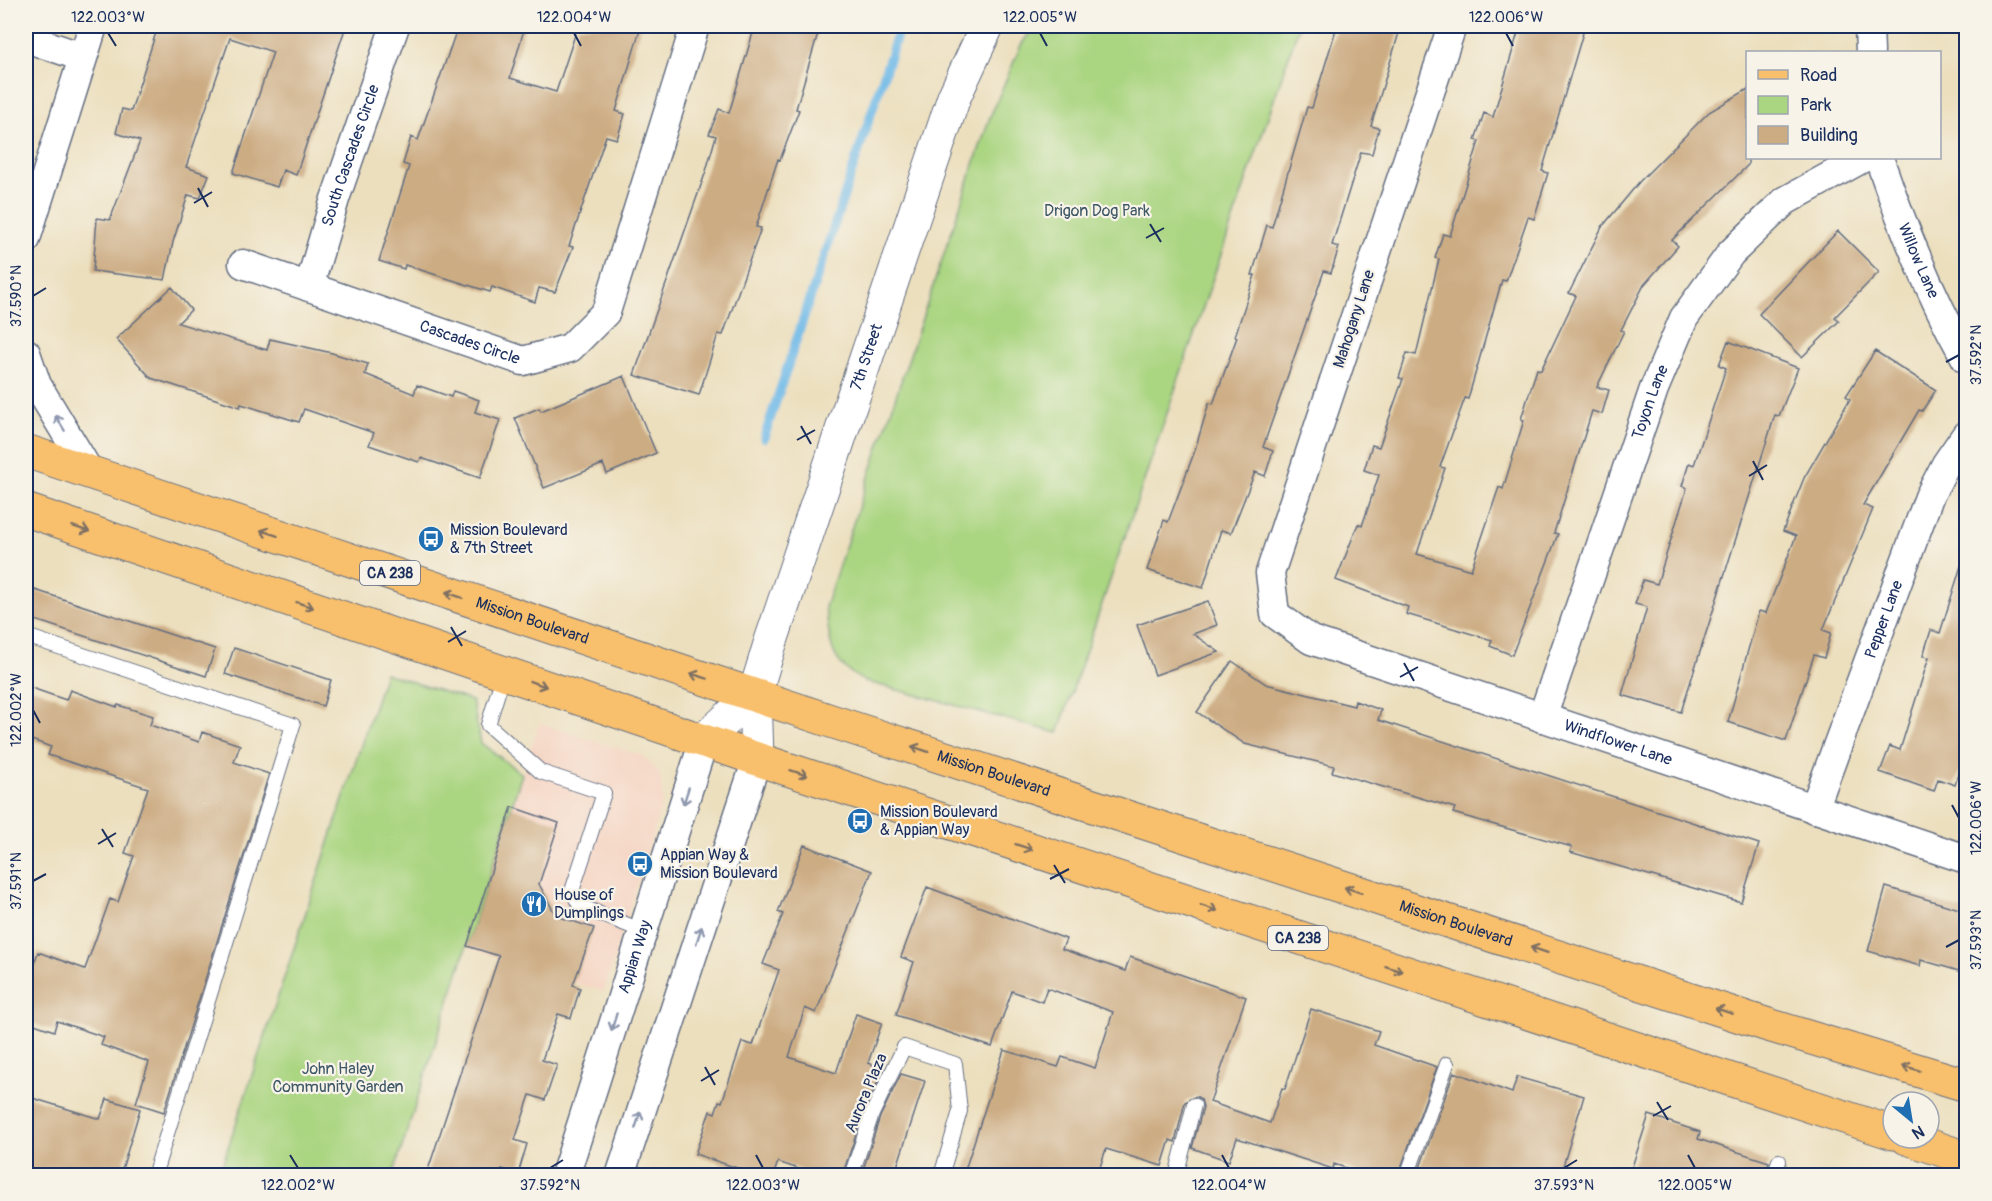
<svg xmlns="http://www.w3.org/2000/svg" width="1992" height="1201" font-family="Pangolin,sans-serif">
<rect width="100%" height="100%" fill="#f7f3e8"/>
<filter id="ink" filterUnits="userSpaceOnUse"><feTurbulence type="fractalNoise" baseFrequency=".0167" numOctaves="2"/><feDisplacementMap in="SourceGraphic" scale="12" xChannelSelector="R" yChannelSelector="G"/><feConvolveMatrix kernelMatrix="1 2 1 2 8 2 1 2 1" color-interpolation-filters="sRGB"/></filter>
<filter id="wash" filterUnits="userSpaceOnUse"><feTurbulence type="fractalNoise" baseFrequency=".008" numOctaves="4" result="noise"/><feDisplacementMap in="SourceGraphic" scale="24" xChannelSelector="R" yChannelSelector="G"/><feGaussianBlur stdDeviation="1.35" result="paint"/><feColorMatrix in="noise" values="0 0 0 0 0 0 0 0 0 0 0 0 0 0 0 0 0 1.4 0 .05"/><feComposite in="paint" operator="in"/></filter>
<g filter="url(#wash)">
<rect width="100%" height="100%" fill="#ecdfbe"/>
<path fill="#f5d3c1" d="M 539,723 L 643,756 L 660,774 L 663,801 L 604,992 L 466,947 Z"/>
<path fill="#aad581" stroke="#628270" stroke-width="1.5" d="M 1034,26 L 1299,26 L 1058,733 L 864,681 C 827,661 832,645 825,607 L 990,117 L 1021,45 Z
M 385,673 L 472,701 L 481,743 L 522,774 L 393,1175 L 219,1175 Z"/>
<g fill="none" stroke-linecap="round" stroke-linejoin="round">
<path stroke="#6fbae8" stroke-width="9" d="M 764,438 L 900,26"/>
</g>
<g id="blocks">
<path fill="#ccac83" d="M 158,26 L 346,26 L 296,175 L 283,170 L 277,187 L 233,173 L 273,52 L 230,38 L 186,167 L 209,175 L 200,198 L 188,195 L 173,242 L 165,280 L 93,271 L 97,218 L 110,220 L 140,141 L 116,133 L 122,109 L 131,111 Z
M 458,26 L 525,26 L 510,78 L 556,92 L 578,26 L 641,26 L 616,111 L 625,114 L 617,139 L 606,136 L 569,246 L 573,247 L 555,292 L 539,288 L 535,302 L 492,287 L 490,292 L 405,265 L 404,269 L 379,261 L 409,166 L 403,164 L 411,137 L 418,140 Z
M 755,26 L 820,26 L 796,109 L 799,110 L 780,160 L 778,159 L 756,227 L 761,228 L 723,335 L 718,334 L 699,395 L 634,375 L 706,171 L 716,136 L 709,134 L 719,109 L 729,113 Z
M 1337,26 L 1401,26 L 1371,126 L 1379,128 L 1372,154 L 1361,152 L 1332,245 L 1339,247 L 1331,273 L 1324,271 L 1263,447 L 1273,451 L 1265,476 L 1255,472 L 1231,533 L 1221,530 L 1203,588 L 1147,570 L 1164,520 L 1168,522 L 1194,453 L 1209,403 L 1213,404 L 1237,337 L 1235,336 L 1255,275 L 1252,275 L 1267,225 L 1272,227 L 1307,107 L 1312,108 Z
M 1520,26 L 1585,26 L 1542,171 L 1548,173 L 1534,219 L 1528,217 L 1506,281 L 1502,280 L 1468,399 L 1465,398 L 1440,467 L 1445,468 L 1417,554 L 1471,570 L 1499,487 L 1503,489 L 1524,420 L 1521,419 L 1537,369 L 1541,370 L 1576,296 L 1569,293 L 1602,227 L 1640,181 L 1709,112 L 1748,89 L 1748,165 L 1672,240 L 1678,246 L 1644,285 L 1621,330 L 1624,331 L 1597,387 L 1609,390 L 1602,414 L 1592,411 L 1554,533 L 1558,534 L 1512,655 L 1490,646 L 1492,640 L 1406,614 L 1408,607 L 1336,580 L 1358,524 L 1362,526 L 1379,475 L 1364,470 L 1372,445 L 1379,447 L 1403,379 L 1399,378 L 1407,353 L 1416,355 L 1439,259 L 1435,258 L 1443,234 L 1450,236 L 1479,141 L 1475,140 L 1484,113 L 1493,117 Z
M 1838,231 L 1879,272 L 1835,317 L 1839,321 L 1802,357 L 1759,314 Z
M 172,287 L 191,310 L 178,323 L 267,350 L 270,339 L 332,353 L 368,364 L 365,374 L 414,394 L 417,385 L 451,397 L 453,391 L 479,400 L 475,412 L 500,420 L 480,478 L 421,458 L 419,462 L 369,445 L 374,433 L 304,409 L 299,422 L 241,404 L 240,407 L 151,378 L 116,339 Z
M 1728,341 L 1798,368 L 1779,416 L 1775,415 L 1681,712 L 1622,695 L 1647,607 L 1635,604 L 1643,580 L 1657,584 L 1687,488 L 1682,486 L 1689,463 L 1694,465 L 1726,368 L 1719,365 Z
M 1875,351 L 1936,390 L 1922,411 L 1919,410 L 1863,505 L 1873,509 L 1823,630 L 1831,633 L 1824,658 L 1814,655 L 1786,741 L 1728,722 L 1759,611 L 1766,613 L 1796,536 L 1783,531 L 1804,478 L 1850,399 L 1846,396 Z
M 624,376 L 656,453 L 607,474 L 603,464 L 544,488 L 515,418 L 539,408 L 541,411 Z
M 1961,566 L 1966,567 L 1966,753 L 1955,785 L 1938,779 L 1934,791 L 1880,772 L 1890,746 L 1900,750 L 1929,657 L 1923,656 L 1931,630 L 1940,633 Z
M 26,587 L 215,649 L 206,676 L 26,617 Z
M 1208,601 L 1217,625 L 1193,634 L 1219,652 L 1155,675 L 1137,625 Z
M 234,648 L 331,680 L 323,706 L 225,674 Z
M 1232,661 L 1266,684 L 1354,706 L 1355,701 L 1381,710 L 1378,720 L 1759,844 L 1741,902 L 1570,852 L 1572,847 L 1453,813 L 1455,808 L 1332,772 L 1334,766 L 1245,744 L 1197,712 Z
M 26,686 L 66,700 L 70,690 L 117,707 L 118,705 L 153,716 L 150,725 L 199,742 L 202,732 L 240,745 L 234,762 L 269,774 L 164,1112 L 136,1103 L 149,1062 L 101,1045 L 104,1037 L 57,1021 L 54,1031 L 26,1021 L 26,988 L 38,952 L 85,969 L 110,899 L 118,902 L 134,856 L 125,853 L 148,788 L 48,755 L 51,747 L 26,738 Z
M 512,807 L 559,823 L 539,884 L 556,916 L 594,928 L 573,985 L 580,988 L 571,1018 L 558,1014 L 542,1060 L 557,1065 L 545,1100 L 530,1095 L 515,1140 L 527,1144 L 518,1174 L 502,1169 L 500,1176 L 426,1176 L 499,956 L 467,946 Z
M 804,845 L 872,871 L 816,1013 L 805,1008 L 789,1057 L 836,1073 L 856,1014 L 882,1023 L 868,1063 L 884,1068 L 864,1111 L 842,1176 L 819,1176 L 778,1162 L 773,1176 L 761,1176 L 695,1154 L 710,1111 L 715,1113 L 719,1101 L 722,1102 L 742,1042 L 753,1045 L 779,970 L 763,964 L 783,914 L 778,912 Z
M 927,887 L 1066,939 L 1062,949 L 1125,971 L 1130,957 L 1246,997 L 1210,1102 L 1270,1123 L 1282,1088 L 1285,1089 L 1311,1009 L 1379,1031 L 1374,1045 L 1437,1067 L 1398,1176 L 1370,1176 L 1334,1164 L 1333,1169 L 1237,1138 L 1229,1161 L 1192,1148 L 1203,1107 L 1201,1099 L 1196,1096 L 1185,1102 L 1175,1142 L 1170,1140 L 1162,1166 L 1106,1149 L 1097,1176 L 963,1176 L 1004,1050 L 1058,1067 L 1062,1057 L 1095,1068 L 1113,1012 L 1047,988 L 1042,1002 L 1012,991 L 992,1047 L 896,1015 L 914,962 L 901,957 Z
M 1886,887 L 1966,911 L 1966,973 L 1921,960 L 1920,966 L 1868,951 Z
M 1454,1072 L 1512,1093 L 1517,1077 L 1584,1096 L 1560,1176 L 1417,1176 Z
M 901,1074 L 925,1081 L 894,1176 L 861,1176 L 880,1117 Z
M 26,1096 L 100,1119 L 107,1099 L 140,1109 L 120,1176 L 52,1176 L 26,1167 Z
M 1649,1115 L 1700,1132 L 1698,1139 L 1769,1162 L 1765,1176 L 1629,1176 Z"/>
</g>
</g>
<g filter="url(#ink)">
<use href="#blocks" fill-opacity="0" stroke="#646d80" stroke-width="1.5"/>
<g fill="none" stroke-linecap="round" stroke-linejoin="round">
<g stroke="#646d80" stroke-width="16">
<path id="service" d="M 26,636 L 293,725 L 154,1176
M 504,673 L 488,725 L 541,772 L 604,793 L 572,891 L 580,906 L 643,931
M 851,1176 L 872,1114 L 904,1047 L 955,1064 L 960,1111 L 941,1176
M 1176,1176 L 1194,1105
M 1407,1176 L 1447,1064
M 1774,1176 L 1779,1161"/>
</g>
<g stroke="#646d80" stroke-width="31">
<g id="minor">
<path id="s1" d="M 1452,26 L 1270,573 L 1275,614 L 1311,640 L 1966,859"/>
<path d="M 1869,26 L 1870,52"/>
<path d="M 26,38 L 82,57"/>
<path id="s2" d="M 1879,158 C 1903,228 1930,295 1966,359"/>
<path d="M 26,239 L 93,26"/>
<path id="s3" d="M 243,264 L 523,361 L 570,348 L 606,312 L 695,26"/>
<path id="s4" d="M 309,287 L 335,199 L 395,26"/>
<path d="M 26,353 L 37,385 L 90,473"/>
<path id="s5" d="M 1542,718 L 1654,389 L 1684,318 L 1731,253 L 1785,201 L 1863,158"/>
<path id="s6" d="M 1814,809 L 1929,497 L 1946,464 L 1966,435"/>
<path id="s7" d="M 565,1176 L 704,740"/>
<path d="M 620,1176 L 757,759"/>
</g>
</g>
<g stroke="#646d80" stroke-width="35">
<g id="tertiary">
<path d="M 704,740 L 755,693"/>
<path id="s8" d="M 757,759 L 755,693 L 770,644 L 954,97 L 987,26"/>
</g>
</g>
<g stroke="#646d80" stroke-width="35">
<g id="primary">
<path id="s9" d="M 26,451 L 831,721 L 1765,1024 L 1966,1085"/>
<path d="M 26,510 L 757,759 L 1893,1133"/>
<path d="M 1907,1138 L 1966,1158"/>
</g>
</g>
<use href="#service" stroke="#fff" stroke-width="14"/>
<use href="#minor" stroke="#fff" stroke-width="28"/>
<use href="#tertiary" stroke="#fff" stroke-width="33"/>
<use href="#primary" stroke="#f8bf6c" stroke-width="33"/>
</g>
<defs><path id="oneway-shaft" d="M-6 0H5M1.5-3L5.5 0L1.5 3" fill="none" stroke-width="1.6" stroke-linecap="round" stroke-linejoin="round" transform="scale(1.5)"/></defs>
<g stroke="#8d97ae">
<use href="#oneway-shaft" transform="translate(60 423) rotate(-121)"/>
<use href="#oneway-shaft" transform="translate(686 796) rotate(108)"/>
<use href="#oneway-shaft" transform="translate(699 935) rotate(-72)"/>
<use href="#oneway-shaft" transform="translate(614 1022) rotate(107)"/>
<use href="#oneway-shaft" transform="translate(638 1120) rotate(-72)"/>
</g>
<g stroke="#7e7064">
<use href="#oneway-shaft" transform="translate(81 529) rotate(19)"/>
<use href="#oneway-shaft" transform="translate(269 533) rotate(-162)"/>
<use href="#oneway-shaft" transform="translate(454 595) rotate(-161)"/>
<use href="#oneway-shaft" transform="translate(305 605) rotate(19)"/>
<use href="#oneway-shaft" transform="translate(699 676) rotate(-163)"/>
<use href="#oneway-shaft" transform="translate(538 684) rotate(19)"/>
<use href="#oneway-shaft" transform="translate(920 749) rotate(-162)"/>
<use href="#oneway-shaft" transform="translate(799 773) rotate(18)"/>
<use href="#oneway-shaft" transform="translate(1024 847) rotate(18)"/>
<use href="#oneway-shaft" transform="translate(1353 890) rotate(-162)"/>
<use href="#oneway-shaft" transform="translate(1209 908) rotate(18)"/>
<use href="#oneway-shaft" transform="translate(1539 950) rotate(-162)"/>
<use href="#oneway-shaft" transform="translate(1394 969) rotate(18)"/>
<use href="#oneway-shaft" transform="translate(1724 1011) rotate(-162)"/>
<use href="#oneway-shaft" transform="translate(1911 1068) rotate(-163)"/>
</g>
</g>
<path fill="none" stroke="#1b2f5e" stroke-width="2" d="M 108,33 L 116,46M 574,33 L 581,46M 1040,33 L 1047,46M 1506,33 L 1513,46M 198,188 L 208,207M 194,203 L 212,192M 1150,224 L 1161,242M 1146,238 L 1164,228M 33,296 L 46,288M 1946,362 L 1959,355M 801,426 L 811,444M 797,440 L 815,430M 1753,461 L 1763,480M 1749,476 L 1767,465M 451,627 L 462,646M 448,642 L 466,631M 1404,663 L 1414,681M 1400,677 L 1418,667M 33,710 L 40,723M 1952,805 L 1959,818M 102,829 L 113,847M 98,844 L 116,833M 1054,865 L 1065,883M 1050,879 L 1069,869M 33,881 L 46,874M 1946,947 L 1959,940M 705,1067 L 715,1085M 701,1081 L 719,1070M 1657,1102 L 1668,1120M 1653,1116 L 1671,1106M 290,1155 L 298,1168M 756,1155 L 763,1168M 1222,1155 L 1229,1168M 1688,1155 L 1695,1168M 550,1168 L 563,1160M 1564,1168 L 1577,1160"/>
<defs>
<g id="bus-disc" transform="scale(1.35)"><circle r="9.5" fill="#1f6fb2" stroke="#f7f3e8"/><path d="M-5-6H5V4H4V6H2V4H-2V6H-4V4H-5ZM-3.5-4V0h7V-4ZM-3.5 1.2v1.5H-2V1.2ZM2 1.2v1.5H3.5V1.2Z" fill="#fff"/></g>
<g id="restaurant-disc" transform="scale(1.35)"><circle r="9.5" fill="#1f6fb2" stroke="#f7f3e8"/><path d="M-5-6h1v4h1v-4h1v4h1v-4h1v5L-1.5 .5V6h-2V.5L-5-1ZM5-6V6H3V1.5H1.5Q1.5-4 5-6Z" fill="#fff"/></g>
</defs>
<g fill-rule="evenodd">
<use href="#bus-disc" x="431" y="539"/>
<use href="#bus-disc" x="860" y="821"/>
<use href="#bus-disc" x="640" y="864"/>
<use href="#restaurant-disc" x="534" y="904"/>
</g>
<g text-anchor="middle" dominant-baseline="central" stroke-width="4.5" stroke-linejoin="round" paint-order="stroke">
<g fill="#f7f3e8" stroke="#5d6a87" stroke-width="1.5">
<rect x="360" y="561" width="60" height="24" rx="4.5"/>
<rect x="1268" y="926" width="60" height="24" rx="4.5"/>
</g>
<g font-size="15" font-weight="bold" fill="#1b2f5e">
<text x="390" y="573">CA 238</text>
<text x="1298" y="938">CA 238</text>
</g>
<g font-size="16" fill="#1b2f5e" stroke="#f7f3e8">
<text stroke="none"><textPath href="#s4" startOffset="138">South Cascades Circle</textPath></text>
<text stroke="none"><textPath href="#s2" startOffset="110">Willow Lane</textPath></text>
<text transform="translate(1354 319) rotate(-72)">Mahogany Lane</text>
<text stroke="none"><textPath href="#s3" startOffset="240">Cascades Circle</textPath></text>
<text stroke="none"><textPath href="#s8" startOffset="420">7th Street</textPath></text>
<text stroke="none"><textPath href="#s5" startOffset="334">Toyon Lane</textPath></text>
<text stroke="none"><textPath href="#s6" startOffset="202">Pepper Lane</textPath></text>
<text stroke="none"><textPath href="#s9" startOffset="534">Mission Boulevard</textPath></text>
<text stroke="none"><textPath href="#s1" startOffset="986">Windflower Lane</textPath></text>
<text stroke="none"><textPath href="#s9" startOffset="1020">Mission Boulevard</textPath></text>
<text stroke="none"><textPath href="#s9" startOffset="1506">Mission Boulevard</textPath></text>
<text stroke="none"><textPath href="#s7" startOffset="230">Appian Way</textPath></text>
<text transform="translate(866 1093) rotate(-67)">Aurora Plaza</text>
</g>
<g font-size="16" fill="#3f5867" stroke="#f7f3e8">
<text x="1097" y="211">Drigon Dog Park</text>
<text x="338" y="1069">John Haley<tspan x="338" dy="18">Community Garden</tspan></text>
</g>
<g font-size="16" fill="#1b2f5e" stroke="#f7f3e8" text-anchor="start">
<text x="450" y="530">Mission Boulevard<tspan x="450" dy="18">&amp; 7th Street</tspan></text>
<text x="880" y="812">Mission Boulevard<tspan x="880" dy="18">&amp; Appian Way</tspan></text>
<text x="660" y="855">Appian Way &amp;<tspan x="660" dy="18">Mission Boulevard</tspan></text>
<text x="554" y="895">House of<tspan x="554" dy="18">Dumplings</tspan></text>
</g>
</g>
<rect width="1992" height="1201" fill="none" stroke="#f7f3e8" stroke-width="66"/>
<rect x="1746" y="51" width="195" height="108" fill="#f7f3e8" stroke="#9fa5b1" stroke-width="1.5"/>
<rect x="1758" y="70" width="30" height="9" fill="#f8bf6c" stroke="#9fa5b1" stroke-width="1.5"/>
<text x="1800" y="81" font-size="18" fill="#1b2f5e">Road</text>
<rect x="1758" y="96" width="30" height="18" fill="#aad581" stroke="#9fa5b1" stroke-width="1.5"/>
<text x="1800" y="111" font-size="18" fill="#1b2f5e">Park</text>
<rect x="1758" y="126" width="30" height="18" fill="#ccac83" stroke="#9fa5b1" stroke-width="1.5"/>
<text x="1800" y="141" font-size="18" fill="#1b2f5e">Building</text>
<g transform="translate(1911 1120) rotate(150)"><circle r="28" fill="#f7f3e8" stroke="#9fa5b1" stroke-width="1.5"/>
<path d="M0-4.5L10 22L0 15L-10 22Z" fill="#1f6fb2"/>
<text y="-9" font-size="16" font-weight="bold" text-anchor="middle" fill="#1b2f5e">N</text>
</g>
<rect x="33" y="33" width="1926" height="1135" fill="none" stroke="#1b2f5e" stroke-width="2"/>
<g font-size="15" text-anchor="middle" fill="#1b2f5e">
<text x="108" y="22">122.003°W</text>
<text x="574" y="22">122.004°W</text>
<text x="1040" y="22">122.005°W</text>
<text x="1506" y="22">122.006°W</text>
<text transform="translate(16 296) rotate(-90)" y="5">37.590°N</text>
<text transform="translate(1976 355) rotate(-90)" y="5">37.592°N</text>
<text transform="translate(16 710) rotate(-90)" y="5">122.002°W</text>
<text transform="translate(1976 818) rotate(-90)" y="5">122.006°W</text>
<text transform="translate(16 881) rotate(-90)" y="5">37.591°N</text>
<text transform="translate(1976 940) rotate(-90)" y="5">37.593°N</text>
<text x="298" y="1190">122.002°W</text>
<text x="550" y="1190">37.592°N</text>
<text x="763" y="1190">122.003°W</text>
<text x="1229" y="1190">122.004°W</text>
<text x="1564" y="1190">37.593°N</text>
<text x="1695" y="1190">122.005°W</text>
</g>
</svg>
